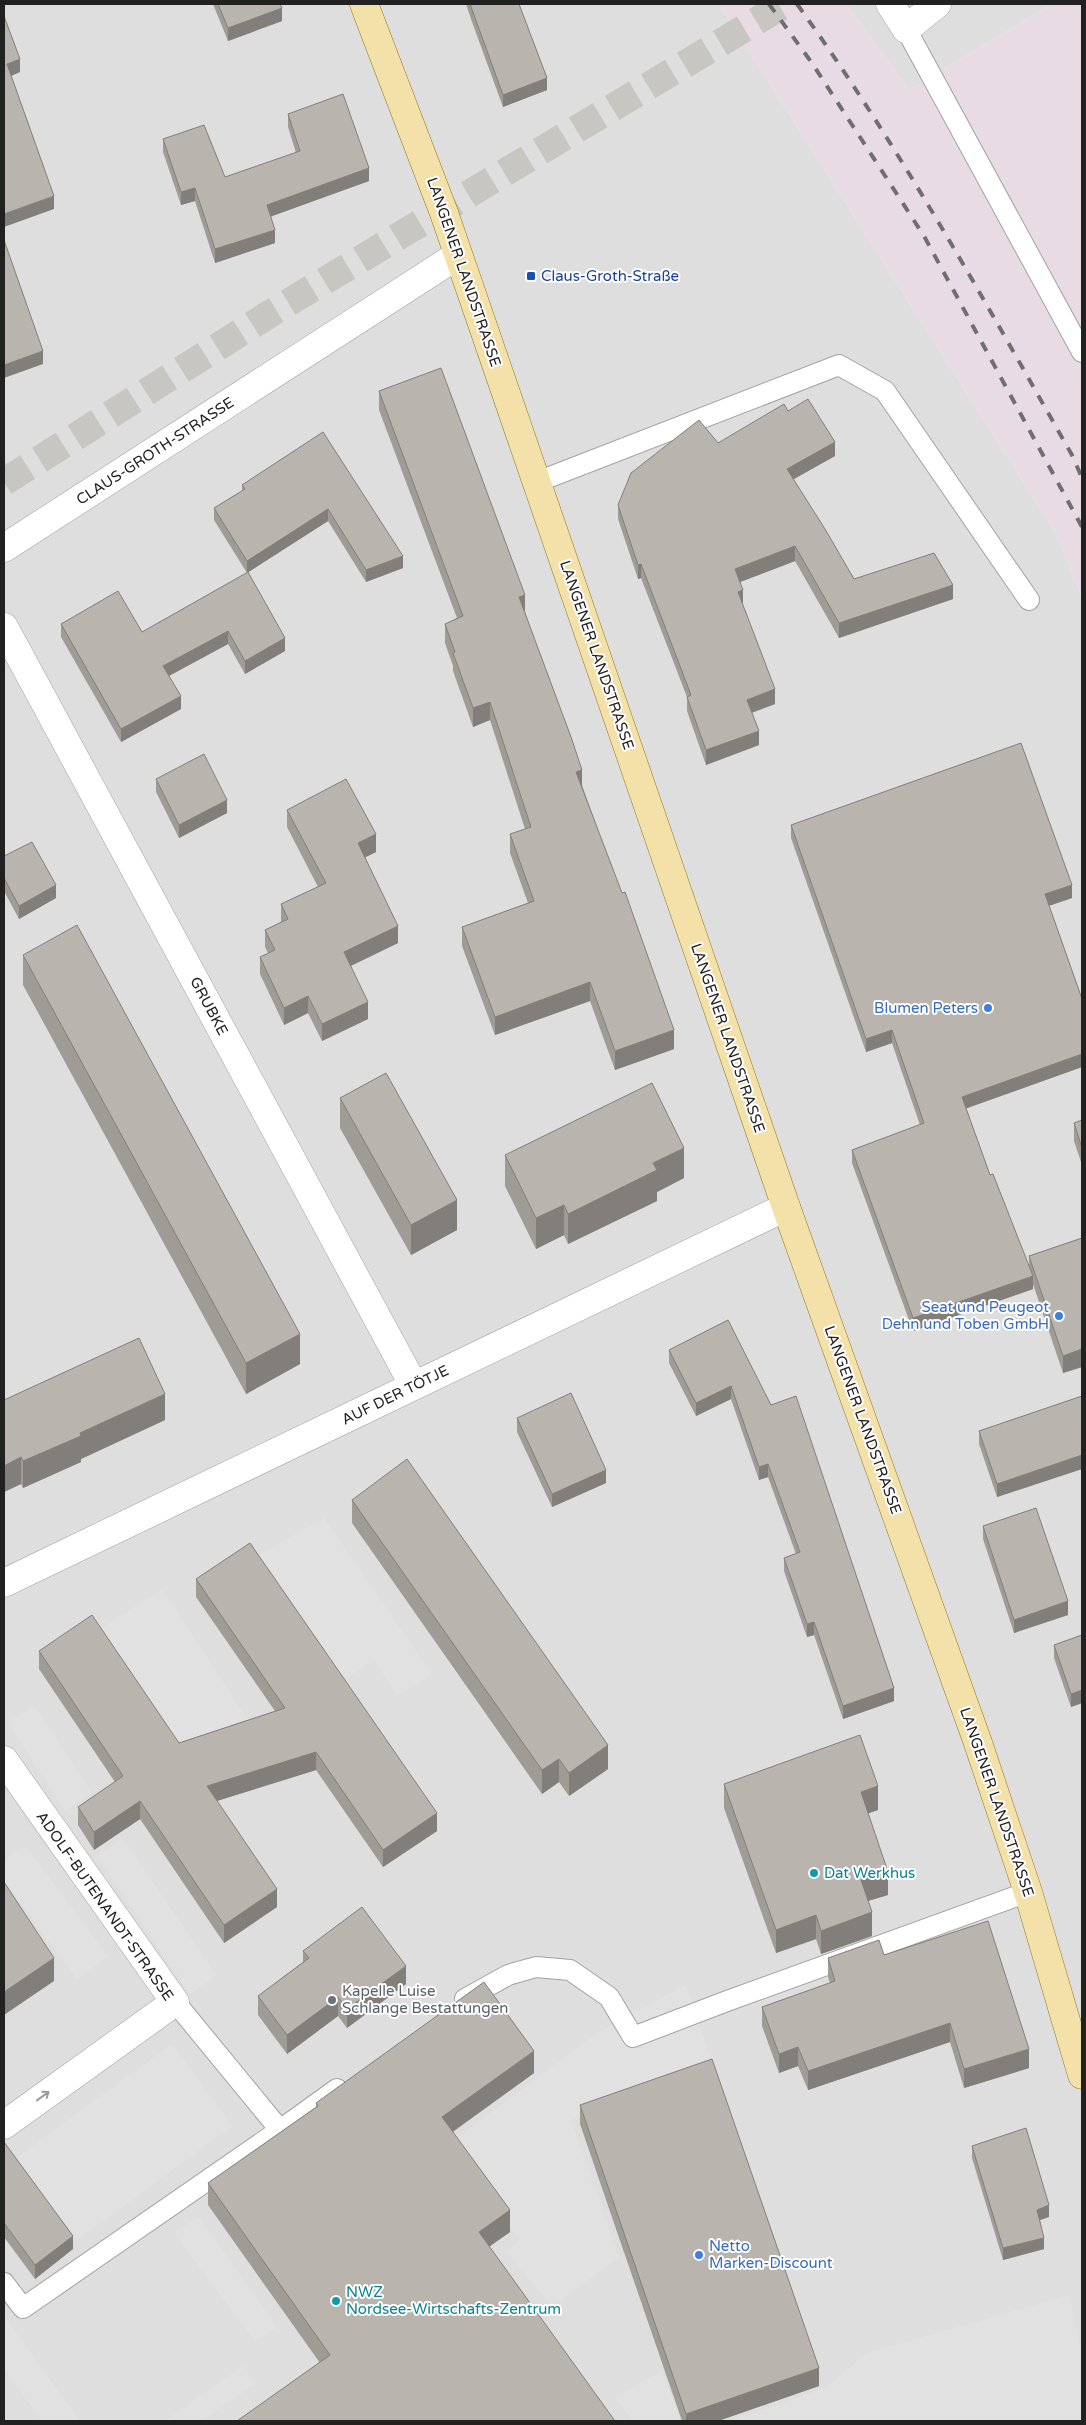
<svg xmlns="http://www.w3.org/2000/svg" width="1086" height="2425" font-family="'Varela Round',sans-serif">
<rect width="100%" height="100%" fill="#f0efe8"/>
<path fill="#dfdede" d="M 4,4 L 719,4 L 1055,532 L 1082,598 L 1082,2421 L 4,2421 Z
M 846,4 L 1052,4 L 909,90 Z"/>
<path fill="#e9dbe4" d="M 719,4 L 846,4 L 909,90 L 1052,4 L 1082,4 L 1082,598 L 1055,532 Z"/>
<path fill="#e1e1e1" d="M 324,1518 L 432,1674 L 397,1696 L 374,1660 L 344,1680 L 259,1555 Z
M 162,1589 L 248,1720 L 178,1744 L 97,1631 Z
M 34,1705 L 92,1793 L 65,1811 L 8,1723 Z
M 123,1838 L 216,1975 L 190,1994 L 97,1856 Z
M 25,1846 L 108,1956 L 77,1979 L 4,1881 L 4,1861 Z
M 686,1985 L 715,2071 L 571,2120 L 619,2257 L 552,2306 L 506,2251 L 520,2240 L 448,2145 L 597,2033 Z
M 172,2044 L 232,2126 L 76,2241 L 16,2158 Z
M 199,2217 L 277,2327 L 255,2342 L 174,2232 Z
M 1069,2295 L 1082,2353 L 1082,2421 L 729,2421 L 824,2389 L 867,2353 Z
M 4,2316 L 80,2421 L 42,2421 L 4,2370 Z
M 243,2366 L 255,2384 L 201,2421 L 165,2421 Z
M 662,2371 L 681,2421 L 633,2421 L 614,2397 Z"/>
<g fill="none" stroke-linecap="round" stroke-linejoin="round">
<path stroke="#c7c6c0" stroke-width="28" stroke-dasharray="28 14" stroke-linecap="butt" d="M 4,482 L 276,310 L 785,4"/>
<g stroke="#a2a2a2" stroke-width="22">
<path id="lane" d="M 906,29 L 1082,352
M 537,482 L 839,365 L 885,391 L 1029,600
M 465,1999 L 508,1975 L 536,1967 L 570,1970 L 609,1997 L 633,2037 L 727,2001 L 1028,1892
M 280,2130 L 337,2089
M 4,2283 L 23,2308 L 280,2130 L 175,2002"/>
</g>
<g stroke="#a2a2a2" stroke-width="29">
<path id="street" d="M 890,4 L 906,29 L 937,4
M 4,548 L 458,255
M 4,627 L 414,1386
M 4,1583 L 786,1207
M 4,1760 L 175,2002 L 4,2125"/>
</g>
<g stroke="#907a0d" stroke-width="29">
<path id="primary" d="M 364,4 L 444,213 L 786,1207 L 978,1743 L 1028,1892 L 1082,2075"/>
</g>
<use href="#lane" stroke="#fff" stroke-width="20"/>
<use href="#street" stroke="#fff" stroke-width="28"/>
<use href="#primary" stroke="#f4e0a9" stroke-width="28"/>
<path stroke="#6f6f6f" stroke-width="4" stroke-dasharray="10 10" stroke-linecap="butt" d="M 769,4 L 812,63 L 924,236 L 1082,527
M 797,4 C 900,147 985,302 1072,455 L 1082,478"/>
</g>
<path fill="#9f9c96" d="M 213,4 L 280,4 L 282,21 L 228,41 Z
M 466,4 L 519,4 L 547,90 L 503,107 L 472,22 Z
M 288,114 L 369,181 L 271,216 L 275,243 L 215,263 L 195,201 L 181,205 L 163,152 L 163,139 L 225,177 L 296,153 L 288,127 Z
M 379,391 L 525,612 L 582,785 L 674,1049 L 615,1070 L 590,1001 L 495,1035 L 462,946 L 462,927 L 528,903 L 510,853 L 510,834 L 525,829 L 490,720 L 473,727 L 453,671 L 453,666 L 445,643 L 445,624 L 457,618 L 379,410 Z
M 788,411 L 835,456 L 793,479 L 854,579 L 953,599 L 839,638 L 795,561 L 739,582 L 742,605 L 775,704 L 752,713 L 759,745 L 706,765 L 687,711 L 687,697 L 641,578 L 638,579 L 618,519 L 618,505 L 718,443 Z
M 323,432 L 403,568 L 366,582 L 328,521 L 248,572 L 285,651 L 245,674 L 228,644 L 169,676 L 181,709 L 121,742 L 61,637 L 61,624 L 142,632 L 247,573 L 214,520 L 214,508 L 242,491 L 242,485 Z
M 156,779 L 227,813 L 179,838 L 156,792 Z
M 287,810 L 376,852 L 365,857 L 398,943 L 351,966 L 368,1019 L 322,1041 L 308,1013 L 284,1025 L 260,974 L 260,957 L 268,953 L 265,947 L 265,930 L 281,922 L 281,904 L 318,887 L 287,827 Z
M 791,825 L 1072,898 L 1049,906 L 1082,999 L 1082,1067 L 966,1108 L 990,1175 L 1029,1266 L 1029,1256 L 1082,1238 L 1082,1367 L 1063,1373 L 1033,1284 L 1033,1289 L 913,1331 L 852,1163 L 852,1150 L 920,1125 L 892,1043 L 866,1052 L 791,838 Z
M 4,856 L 56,898 L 19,919 L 4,891 Z
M 23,955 L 300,1364 L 246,1394 L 23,985 Z
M 340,1098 L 457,1230 L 411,1255 L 340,1128 Z
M 1082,1120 L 1082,1165 L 1074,1141 L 1074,1123 Z
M 505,1155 L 684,1178 L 657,1192 L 657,1201 L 568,1244 L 564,1235 L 536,1249 L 505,1186 Z
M 728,1320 L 894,1701 L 843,1719 L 814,1635 L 807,1637 L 784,1571 L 784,1558 L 796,1554 L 768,1477 L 759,1480 L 731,1399 L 696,1416 L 669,1363 L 669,1350 Z
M 1082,1396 L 1082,1469 L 997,1497 L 979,1444 L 979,1431 Z
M 4,1400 L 165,1420 L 81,1459 L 81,1462 L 23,1488 L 21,1484 L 4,1492 Z
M 517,1418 L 606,1483 L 552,1507 L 517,1432 Z
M 352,1500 L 608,1769 L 569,1796 L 559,1782 L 542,1794 L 352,1523 Z
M 983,1526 L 1068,1615 L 1014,1633 L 983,1539 Z
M 196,1579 L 437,1831 L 383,1867 L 316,1770 L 217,1801 L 277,1907 L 224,1943 L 140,1819 L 94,1850 L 78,1825 L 78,1807 L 115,1782 L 39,1669 L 39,1651 L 179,1743 L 275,1711 L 196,1597 Z
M 1082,1635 L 1082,1703 L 1071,1707 L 1054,1658 L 1054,1645 Z
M 724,1784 L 878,1810 L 868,1813 L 888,1895 L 868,1901 L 872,1936 L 821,1954 L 816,1939 L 776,1953 L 724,1808 Z
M 303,1951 L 406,1984 L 347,2028 L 338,2016 L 287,2054 L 258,2015 L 258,1996 L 303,1962 Z
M 884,1955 L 1029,2068 L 964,2088 L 950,2042 L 808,2090 L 798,2066 L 779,2073 L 762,2026 L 762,2007 L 830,1983 L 828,1977 L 828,1958 Z
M 534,2073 L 453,2132 L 510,2232 L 320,2363 L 208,2205 L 208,2183 L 316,2107 L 316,2103 Z
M 580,2105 L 819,2386 L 718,2421 L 682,2421 L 580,2124 Z
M 4,2142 L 73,2249 L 35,2279 L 4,2237 Z
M 972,2146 L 1049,2217 L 1040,2220 L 1044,2249 L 1003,2260 L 972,2158 Z"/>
<path fill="#827f7a" d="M 282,8 L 282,21 L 228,41 L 228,28 Z
M 20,59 L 20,72 L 7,78 L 7,64 Z
M 547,78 L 547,90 L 503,107 L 503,95 Z
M 369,168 L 369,181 L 267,218 L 267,205 Z
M 195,188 L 195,201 L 181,205 L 181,192 Z
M 54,196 L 54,209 L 4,227 L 4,214 Z
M 275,230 L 275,243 L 215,263 L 215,249 Z
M 43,351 L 43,364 L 4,378 L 4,365 Z
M 835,442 L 835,456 L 787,483 L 787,469 Z
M 328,509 L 328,521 L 247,573 L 247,561 Z
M 795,546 L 795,561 L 735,584 L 735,569 Z
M 403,556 L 403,568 L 366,582 L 366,570 Z
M 641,564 L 641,578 L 638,579 L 638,565 Z
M 953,585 L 953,599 L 839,638 L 839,623 Z
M 743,590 L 743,605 L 738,592 Z
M 525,595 L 525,614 L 519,597 Z
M 228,631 L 228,644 L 163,679 L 163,666 Z
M 285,638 L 285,651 L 245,674 L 245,661 Z
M 775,689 L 775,704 L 747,714 L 747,700 Z
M 181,696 L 181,709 L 121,742 L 121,729 Z
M 490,702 L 490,720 L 473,727 L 473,708 Z
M 759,731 L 759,745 L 706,765 L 706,750 Z
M 582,770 L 582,788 L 576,772 Z
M 227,800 L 227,813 L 179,838 L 179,825 Z
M 376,834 L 376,852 L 358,861 L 358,843 Z
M 56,885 L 56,898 L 19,919 L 19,906 Z
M 1072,885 L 1072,898 L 1045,907 L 1045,894 Z
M 398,926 L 398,943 L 344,969 L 344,952 Z
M 590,982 L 590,1001 L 495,1035 L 495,1017 Z
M 308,996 L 308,1013 L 284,1025 L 284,1008 Z
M 368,1002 L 368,1019 L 322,1041 L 322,1024 Z
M 674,1030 L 674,1049 L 615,1070 L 615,1051 Z
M 892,1030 L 892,1043 L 866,1052 L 866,1039 Z
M 1082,1054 L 1082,1067 L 962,1110 L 962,1097 Z
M 684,1148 L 684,1178 L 657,1192 L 657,1201 L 568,1244 L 568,1214 L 653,1163 Z
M 457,1200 L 457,1230 L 411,1255 L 411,1225 Z
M 564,1205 L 564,1235 L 536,1249 L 536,1218 Z
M 1033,1276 L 1033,1289 L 913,1331 L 913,1318 Z
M 300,1334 L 300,1364 L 246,1394 L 246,1363 Z
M 1082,1349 L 1082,1367 L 1063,1373 L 1063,1356 Z
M 731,1386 L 731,1399 L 696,1416 L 696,1403 Z
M 165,1394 L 165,1420 L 81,1459 L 81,1462 L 23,1488 L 23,1461 L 80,1433 Z
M 1082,1455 L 1082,1469 L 997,1497 L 997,1484 Z
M 21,1457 L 21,1484 L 4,1492 L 4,1466 Z
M 768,1464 L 768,1477 L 759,1480 L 759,1467 Z
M 606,1470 L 606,1483 L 552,1507 L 552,1494 Z
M 1068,1601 L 1068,1615 L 1014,1633 L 1014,1620 Z
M 814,1622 L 814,1635 L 807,1637 L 807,1624 Z
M 894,1688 L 894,1701 L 843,1719 L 843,1706 Z
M 1082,1690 L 1082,1703 L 1071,1707 L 1071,1694 Z
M 608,1745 L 608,1769 L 569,1796 L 569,1773 Z
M 316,1752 L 316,1770 L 207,1804 L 207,1786 Z
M 559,1759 L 559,1782 L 542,1794 L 542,1770 Z
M 878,1786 L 878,1810 L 861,1816 L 861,1792 Z
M 140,1801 L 140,1819 L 94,1850 L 94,1832 Z
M 437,1813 L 437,1831 L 383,1867 L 383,1850 Z
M 888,1872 L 888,1895 L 861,1903 L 861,1880 Z
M 277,1889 L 277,1907 L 224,1943 L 224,1925 Z
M 872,1912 L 872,1936 L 821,1954 L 821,1931 Z
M 816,1915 L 816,1939 L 776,1953 L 776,1930 Z
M 54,1958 L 54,1981 L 4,2015 L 4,1992 Z
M 406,1966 L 406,1984 L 347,2028 L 347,2009 Z
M 338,1997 L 338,2016 L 287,2054 L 287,2035 Z
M 950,2023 L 950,2042 L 808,2090 L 808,2071 Z
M 798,2047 L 798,2066 L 779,2073 L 779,2054 Z
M 1029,2049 L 1029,2068 L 964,2088 L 964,2069 Z
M 534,2051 L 534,2073 L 442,2139 L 442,2117 Z
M 1049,2205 L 1049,2217 L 1037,2221 L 1037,2210 Z
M 510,2210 L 510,2232 L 479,2254 L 479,2232 Z
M 73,2236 L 73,2249 L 35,2279 L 35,2265 Z
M 1044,2238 L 1044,2249 L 1003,2260 L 1003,2248 Z
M 819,2368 L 819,2386 L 718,2421 L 686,2421 L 686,2414 Z"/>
<path fill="#b9b5ae" stroke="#827f7a" d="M 218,4 L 280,4 L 282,8 L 228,28 Z
M 470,4 L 519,4 L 547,78 L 503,95 Z
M 4,16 L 20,59 L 7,64 L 54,196 L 4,214 Z
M 343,94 L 369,168 L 267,205 L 275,230 L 215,249 L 195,188 L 181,192 L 163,139 L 204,125 L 225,177 L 300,151 L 288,114 Z
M 4,240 L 43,351 L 4,365 Z
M 441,368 L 525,595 L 519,597 L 571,737 L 582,770 L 576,772 L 622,893 L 625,892 L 674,1030 L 615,1051 L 590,982 L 495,1017 L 462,927 L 534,901 L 510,834 L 531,827 L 490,702 L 473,708 L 453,653 L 455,652 L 445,624 L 463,616 L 379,391 Z
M 808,399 L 835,442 L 787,469 L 825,529 L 854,579 L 934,553 L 953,585 L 839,623 L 795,546 L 735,569 L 743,590 L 738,592 L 775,689 L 747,700 L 759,731 L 706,750 L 687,697 L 691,695 L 641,564 L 638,565 L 618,505 L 631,473 L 699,420 L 718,443 L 784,404 L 788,411 Z
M 323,432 L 403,556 L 366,570 L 328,509 L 247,561 L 214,508 L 245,489 L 242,485 Z
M 248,572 L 285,638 L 245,661 L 228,631 L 163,666 L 181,696 L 121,729 L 61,624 L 118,591 L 142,632 Z
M 1021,743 L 1072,885 L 1045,894 L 1082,999 L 1082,1054 L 962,1097 L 990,1175 L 993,1174 L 1033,1276 L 913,1318 L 852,1150 L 924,1123 L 892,1030 L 866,1039 L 791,825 Z
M 204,754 L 227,800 L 179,825 L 156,779 Z
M 346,779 L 376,834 L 358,843 L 398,926 L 344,952 L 368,1002 L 322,1024 L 308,996 L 284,1008 L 260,957 L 275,950 L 265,930 L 288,919 L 281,904 L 326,883 L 287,810 Z
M 32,842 L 56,885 L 19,906 L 4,878 L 4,856 Z
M 77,925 L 300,1334 L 246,1363 L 23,955 Z
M 386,1073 L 457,1200 L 411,1225 L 340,1098 Z
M 652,1083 L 684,1148 L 653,1163 L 657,1170 L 568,1214 L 564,1205 L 536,1218 L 505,1155 Z
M 1082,1120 L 1082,1148 L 1074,1123 Z
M 1082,1238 L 1082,1349 L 1063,1356 L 1029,1256 Z
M 728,1320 L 771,1405 L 796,1396 L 894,1688 L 843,1706 L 814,1622 L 807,1624 L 784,1558 L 800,1552 L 768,1464 L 759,1467 L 731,1386 L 696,1403 L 669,1350 Z
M 139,1338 L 165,1394 L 80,1433 L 81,1436 L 23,1461 L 21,1457 L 4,1466 L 4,1400 Z
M 571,1393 L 606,1470 L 552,1494 L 517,1418 Z
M 1082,1396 L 1082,1455 L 997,1484 L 979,1431 Z
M 407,1459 L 608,1745 L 569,1773 L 559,1759 L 542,1770 L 352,1500 Z
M 1036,1508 L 1068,1601 L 1014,1620 L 983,1526 Z
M 250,1543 L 437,1813 L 383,1850 L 316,1752 L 207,1786 L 277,1889 L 224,1925 L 140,1801 L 94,1832 L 78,1807 L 123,1776 L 39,1651 L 92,1615 L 179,1743 L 285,1708 L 196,1579 Z
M 1082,1635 L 1082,1690 L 1071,1694 L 1054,1645 Z
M 860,1735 L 878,1786 L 861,1792 L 888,1872 L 861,1880 L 872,1912 L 821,1931 L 816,1915 L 776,1930 L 724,1784 Z
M 4,1882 L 54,1958 L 4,1992 Z
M 362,1907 L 406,1966 L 347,2009 L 338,1997 L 287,2035 L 258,1996 L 309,1958 L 303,1951 Z
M 988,1921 L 1029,2049 L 964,2069 L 950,2023 L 808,2071 L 798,2047 L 779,2054 L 762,2007 L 835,1981 L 828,1958 L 879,1940 L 884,1955 Z
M 484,1982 L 534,2051 L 442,2117 L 510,2210 L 479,2232 L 615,2421 L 237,2421 L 330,2355 L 208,2183 L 318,2106 L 316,2103 Z
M 712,2059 L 819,2368 L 686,2414 L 580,2105 Z
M 1026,2128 L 1049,2205 L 1037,2210 L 1044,2238 L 1003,2248 L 972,2146 Z
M 4,2142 L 73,2236 L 35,2265 L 4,2223 Z"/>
<defs><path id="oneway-shaft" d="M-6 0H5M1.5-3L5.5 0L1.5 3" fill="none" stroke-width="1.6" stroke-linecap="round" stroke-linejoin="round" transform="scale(1.25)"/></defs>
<use stroke="#9b9b9b" href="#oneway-shaft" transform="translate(43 2096) rotate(-36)"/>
<rect fill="#1a4fb4" stroke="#fff" stroke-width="2" x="526" y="271" width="10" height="10" rx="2.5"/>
<g fill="#3f7fe0" stroke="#fff" stroke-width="2">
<circle cx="988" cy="1008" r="5"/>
<circle cx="1059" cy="1316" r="5"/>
<circle cx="699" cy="2255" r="5"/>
</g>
<g fill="#0f9aa8" stroke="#fff" stroke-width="2">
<circle cx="814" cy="1873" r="5"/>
<circle cx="336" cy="2301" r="5"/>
</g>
<circle fill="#6b7280" stroke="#fff" stroke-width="2" cx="332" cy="2000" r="5"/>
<g text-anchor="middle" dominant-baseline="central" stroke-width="4" stroke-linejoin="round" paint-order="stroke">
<g font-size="15" fill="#212121" stroke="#fff">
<text transform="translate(464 272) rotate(71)">LANGENER LANDSTRASSE</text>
<text transform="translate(155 451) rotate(-33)">CLAUS-GROTH-STRASSE</text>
<text transform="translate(597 655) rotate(71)">LANGENER LANDSTRASSE</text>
<text transform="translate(209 1006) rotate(62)">GRUBKE</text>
<text transform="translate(728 1038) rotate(71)">LANGENER LANDSTRASSE</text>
<text transform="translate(395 1395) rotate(-26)">AUF DER TÖTJE</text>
<text transform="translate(863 1420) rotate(70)">LANGENER LANDSTRASSE</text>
<text transform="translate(997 1802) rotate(71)">LANGENER LANDSTRASSE</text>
<text transform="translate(105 1906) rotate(55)">ADOLF-BUTENANDT-STRASSE</text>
</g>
<g font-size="15" fill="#164399" stroke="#fff" text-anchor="start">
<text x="541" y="276">Claus-Groth-Straße</text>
</g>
<g font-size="15" fill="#366cbe" stroke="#fff" text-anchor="end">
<text x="978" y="1008">Blumen Peters</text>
<text x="1049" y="1307">Seat und Peugeot<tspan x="1049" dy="17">Dehn und Toben GmbH</tspan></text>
<text x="709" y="2246" text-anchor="start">Netto<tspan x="709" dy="17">Marken-Discount</tspan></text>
</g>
<g font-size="15" fill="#0d838f" stroke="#fff" text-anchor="start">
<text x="824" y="1873">Dat Werkhus</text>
<text x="346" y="2292">NWZ<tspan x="346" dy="17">Nordsee-Wirtschafts-Zentrum</tspan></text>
</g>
<g font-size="15" fill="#5b616d" stroke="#fff" text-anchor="start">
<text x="342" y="1991">Kapelle Luise<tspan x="342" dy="17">Schlange Bestattungen</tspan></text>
</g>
</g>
<rect width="1086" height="2425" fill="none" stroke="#212121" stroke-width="10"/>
</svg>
